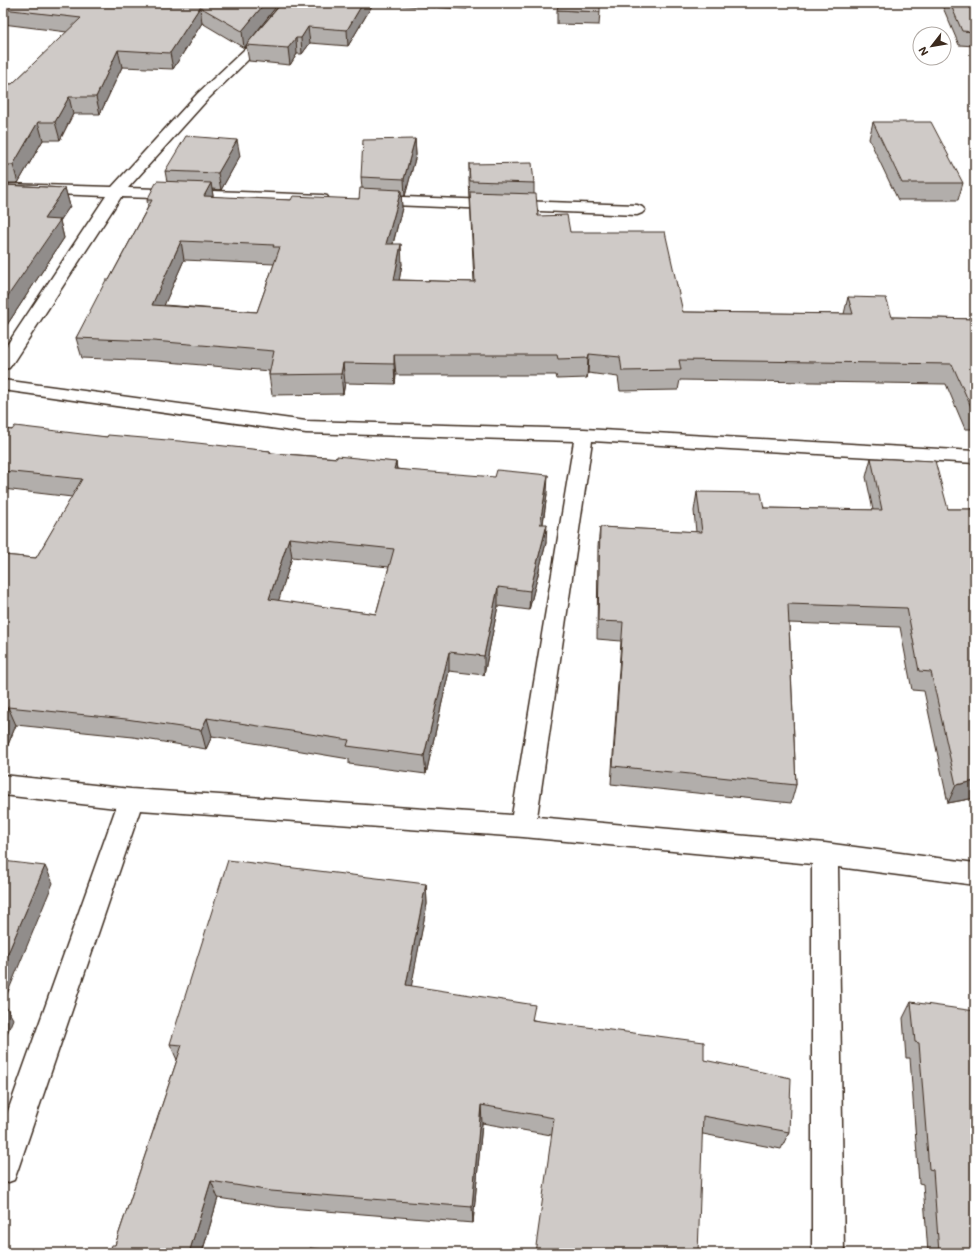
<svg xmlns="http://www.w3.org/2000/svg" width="978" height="1256" font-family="Mali,sans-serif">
<rect width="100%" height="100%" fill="#fff"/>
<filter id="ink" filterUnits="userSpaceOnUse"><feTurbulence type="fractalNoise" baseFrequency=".025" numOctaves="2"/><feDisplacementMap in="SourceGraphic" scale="8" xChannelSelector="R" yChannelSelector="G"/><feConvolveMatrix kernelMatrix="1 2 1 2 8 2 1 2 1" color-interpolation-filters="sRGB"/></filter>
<g filter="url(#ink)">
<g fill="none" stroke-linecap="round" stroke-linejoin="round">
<g stroke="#3b2a1e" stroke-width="3">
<path id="street" d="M 281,3 L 293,3 L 289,11 L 254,54 L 208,99 L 128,188 L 322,195 L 327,196 L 329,199 L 327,202 L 322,203 L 121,197 L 12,364 L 9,368 L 3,369 L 3,351 L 106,196 L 3,192 L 3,184 L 112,187 L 198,93 L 246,48 L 279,7 Z
M 373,196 L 637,205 L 642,207 L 645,210 L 642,213 L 637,215 L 368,204 L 365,201 L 368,198 Z
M 3,380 L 306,421 L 584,429 L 975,451 L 975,463 L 592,441 L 537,817 L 825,843 L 975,863 L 975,885 L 838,867 L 844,1253 L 812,1253 L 812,864 L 523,837 L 140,810 L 18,1169 L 14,1180 L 3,1184 L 3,1125 L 116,808 L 3,795 L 3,775 L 131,789 L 512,815 L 574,441 L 306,433 L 3,390 Z"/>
</g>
<use href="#street" fill="#fff" fill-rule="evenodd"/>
</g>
<path fill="#b2aeab" stroke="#3b2a1e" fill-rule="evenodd" d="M 3,3 L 279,3 L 246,45 L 282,3 L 469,3 L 467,9 L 373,4 L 348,46 L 310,43 L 302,54 L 297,54 L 290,65 L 249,61 L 246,45 L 244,48 L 202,23 L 173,69 L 122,67 L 100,114 L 73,114 L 60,140 L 43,140 L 18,183 L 8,183 L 9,185 L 65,188 L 70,206 L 60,221 L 64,238 L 3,331 L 3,84 L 12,84 L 67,32 L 3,24 Z
M 941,3 L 975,3 L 975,46 L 959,45 Z
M 557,10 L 600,12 L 599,25 L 557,24 Z
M 873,122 L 963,183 L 958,200 L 898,200 L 869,139 Z
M 415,139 L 416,155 L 405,196 L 401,196 L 402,208 L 393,244 L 402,264 L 399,280 L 474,282 L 470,198 L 469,181 L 469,164 L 534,183 L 534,194 L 538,216 L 570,232 L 683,312 L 844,314 L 848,297 L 892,317 L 975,319 L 975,429 L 965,429 L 946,384 L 680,380 L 678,390 L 620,391 L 618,377 L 588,373 L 587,378 L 557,379 L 556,375 L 396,375 L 395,384 L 345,383 L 343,394 L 272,395 L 269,375 L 269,371 L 157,361 L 82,358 L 76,338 L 109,280 L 148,207 L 147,200 L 167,182 L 165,171 L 240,156 L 221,190 L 212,189 L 213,197 L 291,200 L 359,199 L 362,188 L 361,177 ZM 184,260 L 274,264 L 257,312 L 164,305 Z
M 3,429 L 107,437 L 270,451 L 271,453 L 396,462 L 397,469 L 547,494 L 543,524 L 546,543 L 529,610 L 498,606 L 484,675 L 449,671 L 426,774 L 349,764 L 349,759 L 212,736 L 206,749 L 133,737 L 16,725 L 3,757 L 3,555 L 36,558 L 72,497 L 3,489 ZM 292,557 L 389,567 L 376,614 L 278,601 Z
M 871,458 L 948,509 L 975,509 L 975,798 L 948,803 L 924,691 L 912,690 L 900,627 L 789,623 L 796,785 L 791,803 L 611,784 L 621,641 L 597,639 L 598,546 L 600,527 L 696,532 L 694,511 L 697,492 L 764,508 L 873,510 L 866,477 Z
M 426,884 L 427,904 L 411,986 L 534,1020 L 704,1060 L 789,1132 L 781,1149 L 703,1134 L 551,1135 L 482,1123 L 473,1223 L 277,1207 L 218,1198 L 202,1253 L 109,1253 L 115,1245 L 177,1060 L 170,1044 Z
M 911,1002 L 975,1253 L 928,1253 L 923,1184 L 919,1183 L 910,1058 L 906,1058 L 903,1018 Z"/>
<path fill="#918d8b" stroke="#3b2a1e" d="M 265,3 L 279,3 L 244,48 L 242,31 Z
M 363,3 L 373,3 L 373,4 L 348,46 L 347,30 Z
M 467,3 L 469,3 L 467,9 Z
M 200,7 L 202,23 L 173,69 L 170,53 Z
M 308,27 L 310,43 L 302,54 L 301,38 Z
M 296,38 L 297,54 L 290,65 L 288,48 Z
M 118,50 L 122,67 L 100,114 L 96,97 Z
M 69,97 L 73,114 L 60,140 L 55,122 Z
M 38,122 L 43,140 L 18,183 L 13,165 Z
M 415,139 L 416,155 L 405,196 L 404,179 Z
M 237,140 L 240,156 L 221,190 L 218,173 Z
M 6,176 L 11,194 L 3,192 L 3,181 Z
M 211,183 L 214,202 L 204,196 Z
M 65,188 L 70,206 L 60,221 L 64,238 L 3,331 L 3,303 L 44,219 Z
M 401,190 L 402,208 L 388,263 L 386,244 Z
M 181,241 L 184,260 L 156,324 L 152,305 Z
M 401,244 L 402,264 L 396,299 L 394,280 Z
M 589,354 L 588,373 L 587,378 L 588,358 Z
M 394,355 L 396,375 L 395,384 L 394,364 Z
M 343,363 L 345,383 L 343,394 L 341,374 Z
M 396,462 L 398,481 L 394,469 Z
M 548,475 L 547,494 L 540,543 L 540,524 Z
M 547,524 L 546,543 L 529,610 L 530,591 Z
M 289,538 L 292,557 L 273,619 L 269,599 Z
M 498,587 L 498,606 L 484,675 L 484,656 Z
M 449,652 L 449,671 L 426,774 L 424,756 Z
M 8,707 L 16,725 L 3,757 L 3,718 Z
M 207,718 L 212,736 L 206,749 L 201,730 Z
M 975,781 L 975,798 L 948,803 L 956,785 Z
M 45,866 L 53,883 L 3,1004 L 3,965 Z
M 426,884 L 427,904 L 408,1004 L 406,985 Z
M 4,1003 L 13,1019 L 3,1044 L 3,1005 Z
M 481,1105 L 482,1123 L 473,1223 L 472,1207 Z
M 211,1181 L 218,1198 L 202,1253 L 189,1253 Z"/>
<path fill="#cfcac7" stroke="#3b2a1e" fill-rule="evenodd" d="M 3,3 L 265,3 L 242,31 L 200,7 L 170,53 L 118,50 L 96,97 L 69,97 L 55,122 L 38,122 L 13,165 L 3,165 L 3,84 L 12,84 L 81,18 L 3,9 Z
M 282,3 L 363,3 L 347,30 L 308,27 L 301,38 L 296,38 L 288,48 L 246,45 Z
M 559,3 L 600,3 L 600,12 L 557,10 Z
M 950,3 L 975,3 L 975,32 L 962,31 Z
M 873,122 L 931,122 L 963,183 L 902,183 Z
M 186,136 L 237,140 L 218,173 L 165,171 Z
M 415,139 L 404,179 L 361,177 L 363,140 Z
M 532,163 L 534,183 L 470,181 L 469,164 Z
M 3,176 L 6,176 L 3,181 Z
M 157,181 L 211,183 L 204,196 L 291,200 L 293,196 L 359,199 L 360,188 L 401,190 L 386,244 L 401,244 L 394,280 L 475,282 L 470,192 L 536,194 L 538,216 L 567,215 L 570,232 L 665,232 L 683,312 L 853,314 L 848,297 L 886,298 L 892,317 L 975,319 L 975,409 L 972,409 L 952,364 L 679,360 L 681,370 L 622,371 L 620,357 L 589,354 L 588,358 L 558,359 L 557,355 L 394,355 L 394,364 L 343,363 L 341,374 L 269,375 L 274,351 L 153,341 L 76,338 L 106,280 L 109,280 L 152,200 L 147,200 ZM 181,241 L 274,245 L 273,247 L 280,247 L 257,312 L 152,305 Z
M 3,185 L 65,188 L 44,219 L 60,220 L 3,303 Z
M 15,426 L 107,437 L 108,435 L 179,441 L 270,451 L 270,453 L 337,458 L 337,456 L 396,462 L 394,469 L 495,477 L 497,470 L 548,475 L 540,524 L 547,524 L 530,591 L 498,587 L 484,656 L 449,652 L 424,756 L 347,746 L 349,740 L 207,718 L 201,730 L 126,719 L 8,707 L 3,718 L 3,555 L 36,558 L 82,479 L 3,471 L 3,429 L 12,430 ZM 289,538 L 394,549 L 376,614 L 269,599 Z
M 871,458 L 935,461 L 948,509 L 975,509 L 975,781 L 956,785 L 931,672 L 919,671 L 907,608 L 788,604 L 796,785 L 613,766 L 623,622 L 598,621 L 600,527 L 702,532 L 697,492 L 761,493 L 764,508 L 882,510 Z
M 228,860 L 426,884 L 406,985 L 535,1005 L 532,1020 L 704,1042 L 704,1060 L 791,1078 L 789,1132 L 703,1116 L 698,1253 L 535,1253 L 554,1118 L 481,1105 L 472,1207 L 271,1191 L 211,1181 L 189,1253 L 109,1253 L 112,1245 L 115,1245 L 182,1045 L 170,1044 Z
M 3,861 L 45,866 L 3,965 Z
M 911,1002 L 975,1011 L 975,1253 L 939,1253 L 933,1170 L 929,1169 L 919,1043 L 915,1042 Z
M 310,1248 L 348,1253 L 309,1253 Z"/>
</g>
<rect width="978" height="1256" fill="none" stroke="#fff" stroke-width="16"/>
<rect x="8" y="8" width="962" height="1240" fill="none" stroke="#3b2a1e" stroke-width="1.5" filter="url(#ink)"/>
<g transform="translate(932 46) rotate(239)"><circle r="19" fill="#ffffff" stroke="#b1aaa5"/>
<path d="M0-3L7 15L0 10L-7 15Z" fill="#3b2a1e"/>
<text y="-6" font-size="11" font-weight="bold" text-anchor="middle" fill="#3b2a1e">N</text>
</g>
</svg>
